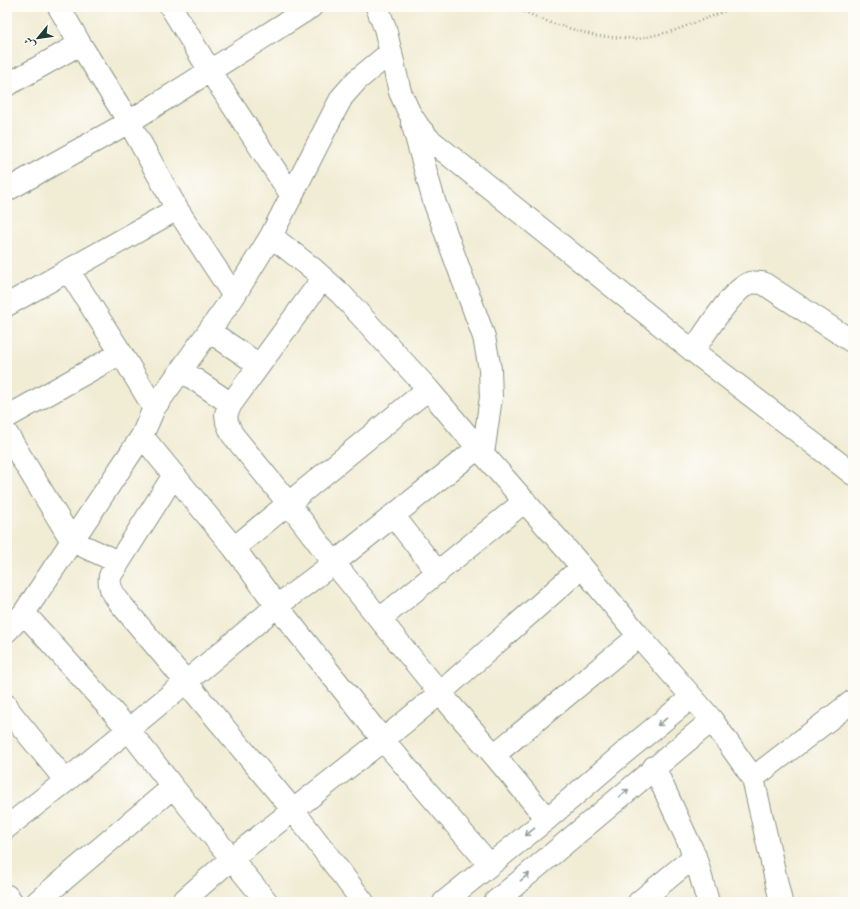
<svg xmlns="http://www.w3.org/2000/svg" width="860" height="909" font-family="'IM FELL English',Amiri,serif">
<rect width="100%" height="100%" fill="#fdfcf7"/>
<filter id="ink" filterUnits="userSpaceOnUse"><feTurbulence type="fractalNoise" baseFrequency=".025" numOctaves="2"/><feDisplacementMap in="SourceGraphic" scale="8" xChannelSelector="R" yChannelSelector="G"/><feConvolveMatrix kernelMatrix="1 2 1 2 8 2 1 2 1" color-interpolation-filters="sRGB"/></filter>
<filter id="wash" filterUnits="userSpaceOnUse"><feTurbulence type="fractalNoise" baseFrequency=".012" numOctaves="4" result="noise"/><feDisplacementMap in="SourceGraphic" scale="16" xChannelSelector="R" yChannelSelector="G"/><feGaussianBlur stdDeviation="0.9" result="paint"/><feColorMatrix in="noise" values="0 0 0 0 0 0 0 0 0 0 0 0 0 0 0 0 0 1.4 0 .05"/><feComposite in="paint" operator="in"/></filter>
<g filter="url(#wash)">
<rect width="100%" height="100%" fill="#f1ecd4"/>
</g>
<g filter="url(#ink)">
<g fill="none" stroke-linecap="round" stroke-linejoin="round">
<g stroke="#889484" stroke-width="24">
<path id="minor" d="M 59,7 L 80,44 L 129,122 L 177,209 L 234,296
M 171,7 L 210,71 L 292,196
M 377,7 L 385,28 L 400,92 L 409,112 L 418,126 L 429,139 L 693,351 L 853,474
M 7,85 L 80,44
M 412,122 L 434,201 L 484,337 L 490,369 L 491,397 L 483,454
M 7,190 L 129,122 L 311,7
M 271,236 L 313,269 L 341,294 L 428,389 L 478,448 L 582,567 L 639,636 L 712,720 L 753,778 L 781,902
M 68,270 L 121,353 L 154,408
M 323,278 L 231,404 L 226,414 L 227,422 L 232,434 L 289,504 L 334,563 L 440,693 L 494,755 L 547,819
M 7,305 L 177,209
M 209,331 L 259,365
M 693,351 C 705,334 731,290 750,283 C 754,282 759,283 763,283 L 853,342
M 181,370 L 231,404
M 7,417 L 121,353
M 7,434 L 72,541 L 118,562
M 142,436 L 234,548 L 277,606 L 383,740 L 490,865
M 174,475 L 110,576 C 108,588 113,593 120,603 L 293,810 L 363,902
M 393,515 L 438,573
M 234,548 L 428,389
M 24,613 L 128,729 L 173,787 L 267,902
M 380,619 L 525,501
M 7,631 L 24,613 L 142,436 L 154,408 L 234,296 L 271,236 L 334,112 L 342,97 L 357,80 L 391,52
M 7,706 L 10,712 L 66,781
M 494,755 L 639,636
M 654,767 L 695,856 L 708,902
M 753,778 L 853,701
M 7,827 L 66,781 L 186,682 L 277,606 L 334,563 L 478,448
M 7,896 L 12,902
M 37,902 L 173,787
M 182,902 L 232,858 L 383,740 L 440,693 L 582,567
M 444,902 L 547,819 L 625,752 L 692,697
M 495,902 L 712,720
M 639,902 L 695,856"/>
</g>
<path stroke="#889484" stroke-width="2.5" stroke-dasharray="1 3" stroke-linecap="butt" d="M 513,7 L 551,23 L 596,36 L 638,39 L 673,31 L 736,7"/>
<use href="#minor" stroke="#fff" stroke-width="22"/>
</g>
<defs><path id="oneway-shaft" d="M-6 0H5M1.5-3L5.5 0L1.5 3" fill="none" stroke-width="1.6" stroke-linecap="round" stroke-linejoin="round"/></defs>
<g stroke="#8f9e9a">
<use href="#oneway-shaft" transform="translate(662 722) rotate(141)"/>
<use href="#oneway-shaft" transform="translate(624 793) rotate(-40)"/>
<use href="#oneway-shaft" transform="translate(530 832) rotate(141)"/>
<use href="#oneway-shaft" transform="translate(525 877) rotate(-40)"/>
</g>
</g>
<rect width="860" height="909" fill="none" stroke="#fdfcf7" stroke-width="24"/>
<g transform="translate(38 38) rotate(241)" stroke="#fdfcf7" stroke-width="3" paint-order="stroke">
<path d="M0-3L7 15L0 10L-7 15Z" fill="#1f3d34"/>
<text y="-6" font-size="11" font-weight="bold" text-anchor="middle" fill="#1f3d34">ش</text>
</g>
</svg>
